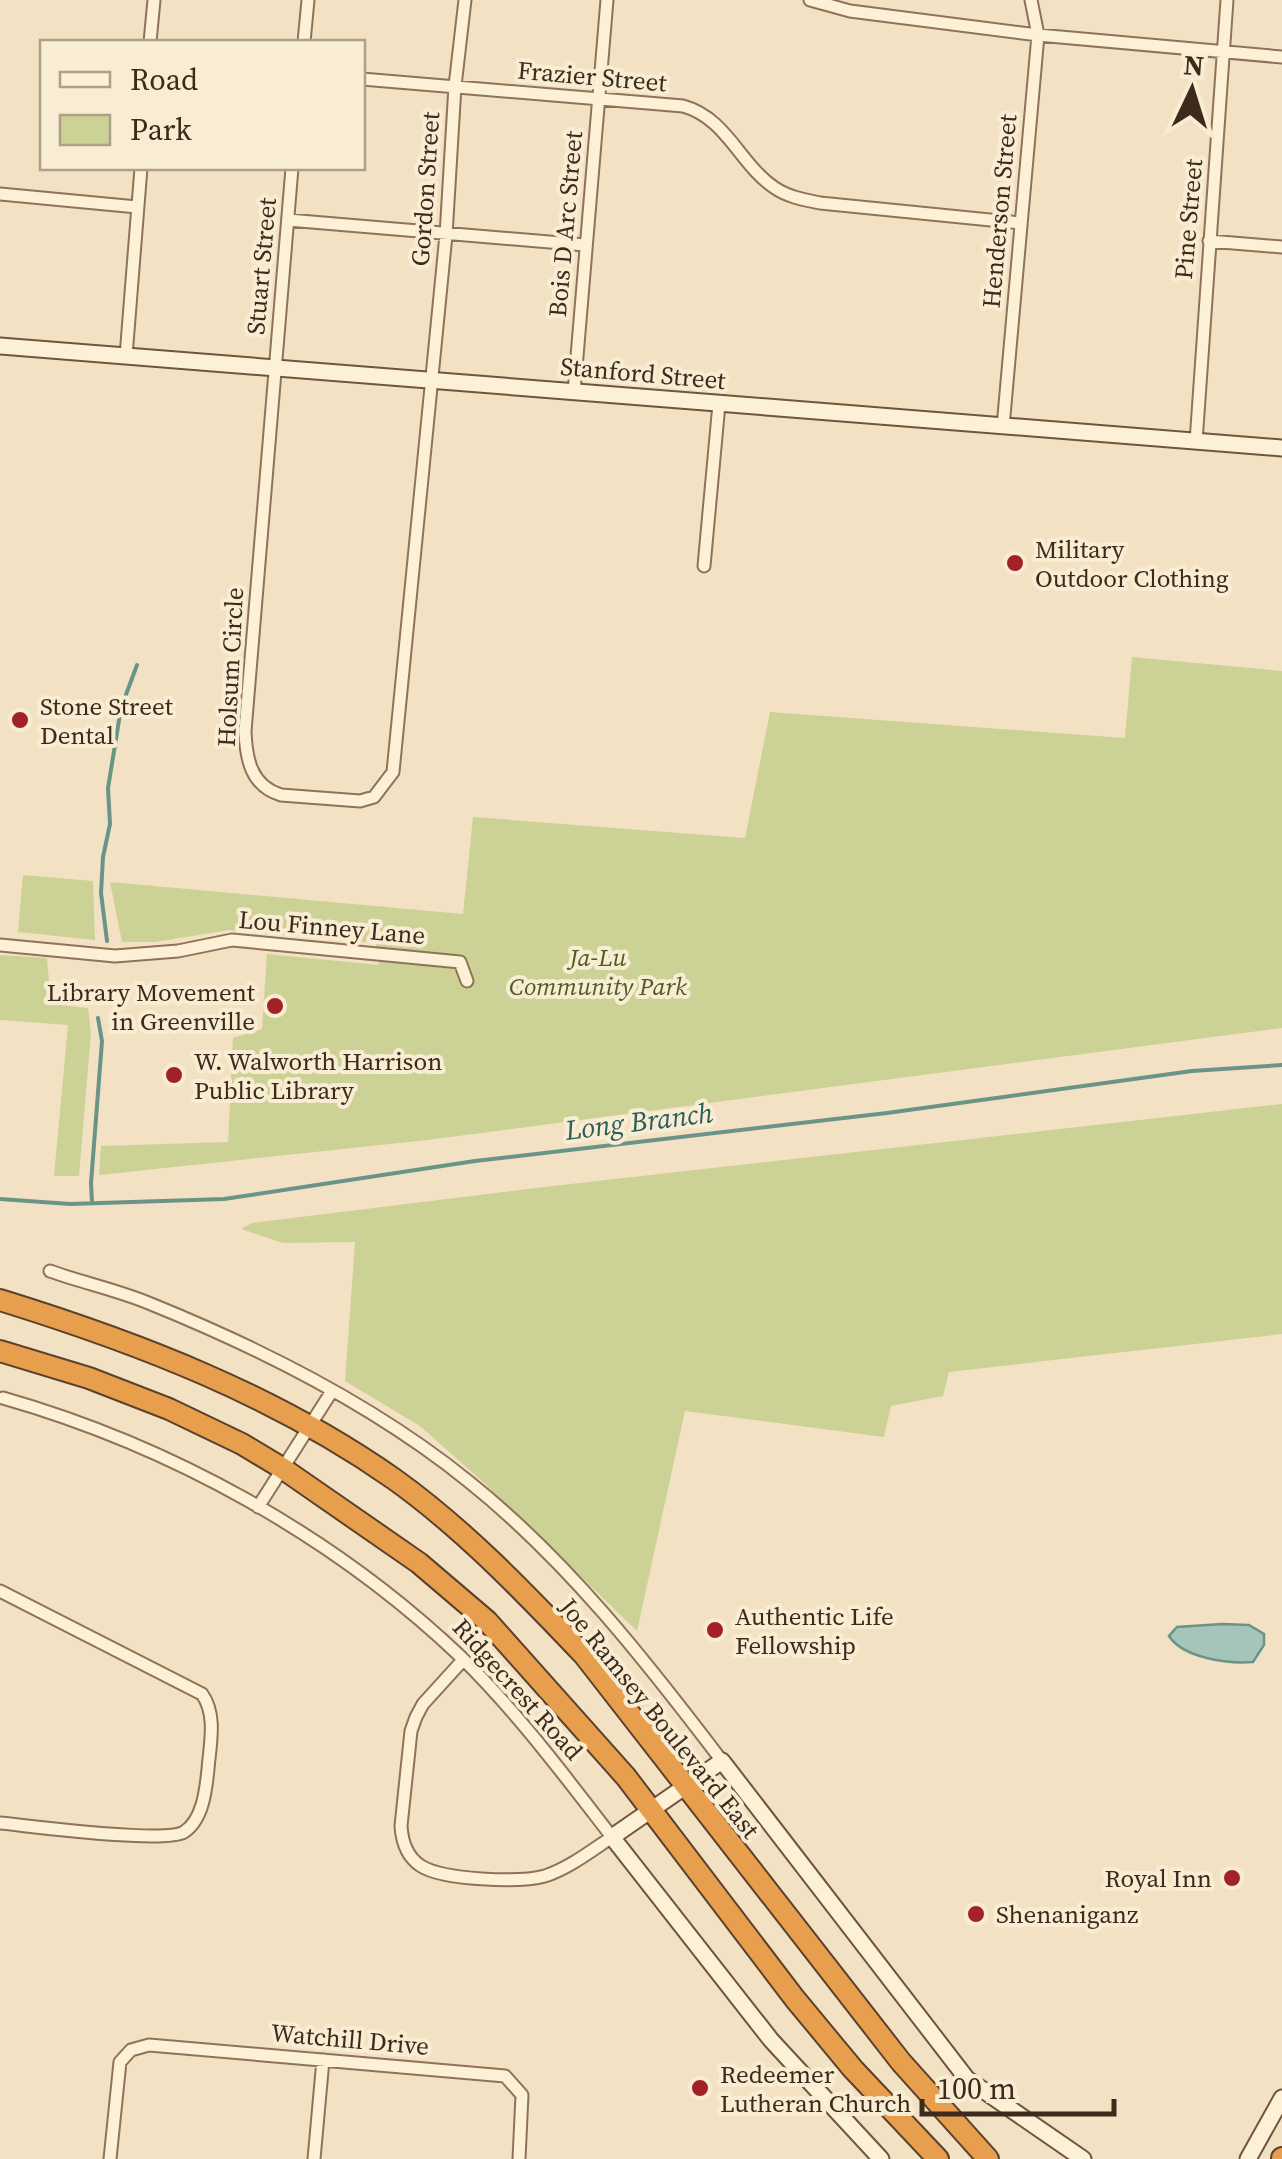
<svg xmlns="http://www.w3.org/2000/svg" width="1282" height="2159" font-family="'Source Serif 4',serif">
<rect width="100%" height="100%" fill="#f2e2c3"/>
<path fill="#ccd195" d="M 1132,657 L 1282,671 L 1282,1028 L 427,1140 L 99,1175 L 101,1146 L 228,1142 L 233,1038 L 262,1029 L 267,954 L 379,965 L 376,943 L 229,930 L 155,942 L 122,942 L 110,882 L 463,914 L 473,817 L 745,838 L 770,712 L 1125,738 Z
M 23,875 L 93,881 L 95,940 L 18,932 Z
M 0,955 L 47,958 L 51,1004 L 88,1008 L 91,1033 L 79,1176 L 54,1176 L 68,1025 L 0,1020 Z
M 1282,1104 L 1282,1334 L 949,1372 L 943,1396 L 891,1406 L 884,1437 L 685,1411 L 637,1631 L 482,1481 L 420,1426 L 345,1381 L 355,1242 L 283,1243 L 241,1229 L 252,1223 L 544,1187 Z"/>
<path fill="#a5c4ba" stroke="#6b9488" stroke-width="2.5" d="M 1222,1624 L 1249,1625 L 1264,1634 L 1264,1645 L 1253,1662 C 1228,1664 1183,1658 1169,1636 L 1177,1627 Z"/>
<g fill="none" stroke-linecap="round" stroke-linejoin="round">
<path stroke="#6b9488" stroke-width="4" d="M 107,941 L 101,893 L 103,857 L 110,824 L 108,788 L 121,708 L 137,665
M 0,1199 L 70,1204 L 224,1199 L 475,1161 L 887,1113 L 1192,1071 L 1282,1065
M 92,1203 L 91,1183 L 102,1041 L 98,1018"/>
<g stroke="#8e7358" stroke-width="15">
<path id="street" d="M 810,0 L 850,11 L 1038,35 L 1282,57
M 150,42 L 154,0
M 304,42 L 308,0
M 362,79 L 683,106 C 727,118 740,165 775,188 C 788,197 805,200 820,203 L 1021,223
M 292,168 L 245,731 C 246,759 251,786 281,795 L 360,801 L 374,797 L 393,772 L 446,235 L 455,86 L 465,0
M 0,194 L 137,207
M 288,220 L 585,245
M 1209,241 L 1282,247
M 126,356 L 141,168
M 574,392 L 607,0
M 1003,427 L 1038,35 L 1031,0
M 1196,442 L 1227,0
M 704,566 L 719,404
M 0,945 L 115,956 L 178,951 L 232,940 L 460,962 L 467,981
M 50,1271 C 83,1283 118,1290 151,1304 C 262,1349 374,1405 468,1481 C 567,1560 646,1661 722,1761
M 3,1398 C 171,1446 334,1536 461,1657 C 517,1712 564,1775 612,1837 C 591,1851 569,1868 545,1876 C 520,1883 443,1880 421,1866 C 407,1857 402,1842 401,1826 L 411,1731 L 416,1717 L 423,1704 L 463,1660
M 258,1507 L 332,1391
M 0,1591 L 202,1694 C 217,1715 210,1744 208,1769 C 206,1789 203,1820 184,1832 C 164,1844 31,1826 0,1823
M 110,2159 L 120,2062 L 131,2050 L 149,2045 L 505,2076 L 522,2095 L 519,2159
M 314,2159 L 323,2060"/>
</g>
<g stroke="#70543b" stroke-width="19">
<path id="secondary" d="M 0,346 L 1282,448
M 881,2159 L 771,2040 L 612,1837 L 722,1761 L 967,2079 L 1083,2159
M 1248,2159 L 1282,2098"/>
</g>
<g stroke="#5b412c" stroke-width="24">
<path id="highway" d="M 0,1300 C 139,1343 274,1395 394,1479 C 464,1529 525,1593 584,1655 L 901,2062 L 988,2159
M 0,1351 L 89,1378 L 169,1409 L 242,1444 L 282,1468 L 419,1563 L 487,1621 L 626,1777 L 795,1999 L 853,2069 L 938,2159
M 1282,2159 L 1282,2158"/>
</g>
<use href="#street" stroke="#fcf0d7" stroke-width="11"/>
<use href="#secondary" stroke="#fcf0d7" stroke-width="15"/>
<use href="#highway" stroke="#e89f4d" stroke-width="20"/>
</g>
<g fill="#a22227" stroke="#f8edd3" stroke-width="4">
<circle cx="1015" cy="563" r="10"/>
<circle cx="20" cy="720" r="10"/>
<circle cx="275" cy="1006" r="10"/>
<circle cx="174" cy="1075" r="10"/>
<circle cx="715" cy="1630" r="10"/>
<circle cx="1232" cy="1878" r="10"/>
<circle cx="976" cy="1914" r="10"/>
<circle cx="700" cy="2088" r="10"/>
</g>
<g text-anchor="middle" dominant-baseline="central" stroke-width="8" stroke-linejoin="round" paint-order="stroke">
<g font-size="25" fill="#3c2b1d" stroke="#f8edd3">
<text transform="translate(592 76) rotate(5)">Frazier Street</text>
<text transform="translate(425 189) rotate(-86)">Gordon Street</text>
<text transform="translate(999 211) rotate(-85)">Henderson Street</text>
<text transform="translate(1188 219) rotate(-85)">Pine Street</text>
<text transform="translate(565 224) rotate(-85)">Bois D Arc Street</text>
<text transform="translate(261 266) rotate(-85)">Stuart Street</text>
<text transform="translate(643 373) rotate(5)">Stanford Street</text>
<text transform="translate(230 667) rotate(-87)">Holsum Circle</text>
<text transform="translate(332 927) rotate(5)">Lou Finney Lane</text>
<text transform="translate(518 1689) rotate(48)">Ridgecrest Road</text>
<text transform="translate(660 1718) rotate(51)">Joe Ramsey Boulevard East</text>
<text transform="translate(350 2039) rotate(5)">Watchill Drive</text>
</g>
<g font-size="25" fill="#3c2b1d" stroke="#f8edd3" text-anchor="start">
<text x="1035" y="549">Military<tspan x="1035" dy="29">Outdoor Clothing</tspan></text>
<text x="40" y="706">Stone Street<tspan x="40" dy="29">Dental</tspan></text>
<text x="255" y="992" text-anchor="end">Library Movement<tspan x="255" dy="29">in Greenville</tspan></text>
<text x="194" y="1061">W. Walworth Harrison<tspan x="194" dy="29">Public Library</tspan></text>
<text x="735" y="1616">Authentic Life<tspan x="735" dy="29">Fellowship</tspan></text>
<text x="1212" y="1878" text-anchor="end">Royal Inn</text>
<text x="996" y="1914">Shenaniganz</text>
<text x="720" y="2074">Redeemer<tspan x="720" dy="29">Lutheran Church</tspan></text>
</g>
<g font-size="25" font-style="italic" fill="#4e5b22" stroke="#f8edd3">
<text x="598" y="957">Ja-Lu<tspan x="598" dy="29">Community Park</tspan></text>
</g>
<g font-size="28" font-style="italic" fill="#2b5d59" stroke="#f8edd3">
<text transform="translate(639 1121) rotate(-7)">Long Branch</text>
</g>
</g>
<rect x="40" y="40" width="325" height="130" fill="#f8edd3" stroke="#ad9f8a" stroke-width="2.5"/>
<rect x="60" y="72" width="50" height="15" fill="#fcf0d7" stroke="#ad9f8a" stroke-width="2.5"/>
<text x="130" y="90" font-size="30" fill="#3c2b1d">Road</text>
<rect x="60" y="115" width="50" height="30" fill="#ccd195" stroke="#ad9f8a" stroke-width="2.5"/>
<text x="130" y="140" font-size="30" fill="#3c2b1d">Park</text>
<g transform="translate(1192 90) rotate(4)" stroke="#f8edd3" stroke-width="8" paint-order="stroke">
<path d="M0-8L18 38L0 25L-18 38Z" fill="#3c2b1d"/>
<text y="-15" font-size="28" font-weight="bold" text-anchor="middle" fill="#3c2b1d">N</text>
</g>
<path d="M922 2099v15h192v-15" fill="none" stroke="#3c2b1d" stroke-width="5"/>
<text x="937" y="2099" font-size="30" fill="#3c2b1d" stroke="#f8edd3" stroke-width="8" paint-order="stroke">100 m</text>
</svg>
